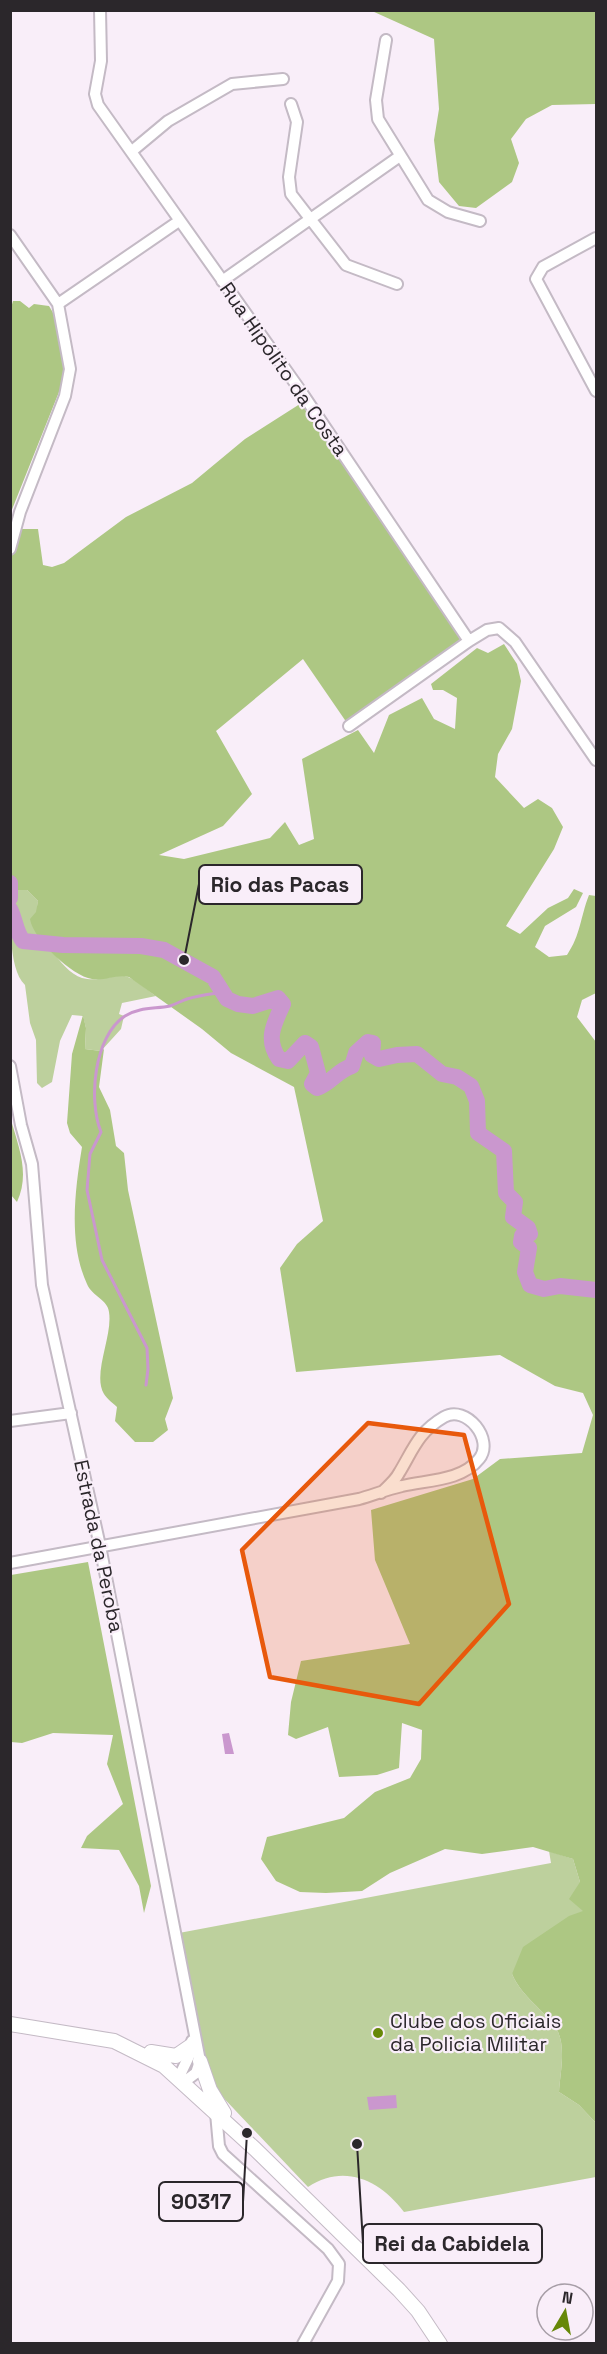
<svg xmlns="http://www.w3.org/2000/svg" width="607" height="2354" font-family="'Space Grotesk',sans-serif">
<rect width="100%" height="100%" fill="#f9eef9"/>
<path fill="#bdd09d" d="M 10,885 L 15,890 L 27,890 L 38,901 C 34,924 58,970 82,978 C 100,983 116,972 128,977 C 138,981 147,990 156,996 L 122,1003 L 119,1014 L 124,1016 L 121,1029 L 101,1051 L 85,1049 L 86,1028 L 83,1016 L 72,1015 L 60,1041 L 52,1082 L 42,1088 L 37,1083 L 36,1040 L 30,1023 L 25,985 C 7,968 11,912 10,885 Z
M 549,1851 L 573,1859 L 580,1882 L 584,1911 L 512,1974 C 521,1995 539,2006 553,2024 C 568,2041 560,2072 559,2092 L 579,2105 L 596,2123 L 596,2177 L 404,2212 C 380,2180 344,2163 308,2187 L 217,2091 C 197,2041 190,1986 179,1933 L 551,1863 Z"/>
<path fill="#adc783" d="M 338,11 L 596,11 L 596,104 L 552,105 L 526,119 L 511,139 L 519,163 L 512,182 L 476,208 L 459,206 L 439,182 L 434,140 L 439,109 L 434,39 L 372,11 Z
M 13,301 L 20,301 L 29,308 L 34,304 L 49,306 C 63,327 67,363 61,387 L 11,512 L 10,311 Z
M 303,402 L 464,641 L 347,723 L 303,659 L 216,731 L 252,794 L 223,826 L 159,855 L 184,859 L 270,838 L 285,822 L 299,845 L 314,839 L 302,759 L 358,730 L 374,753 L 389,715 L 422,698 L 434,719 L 455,729 L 457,698 L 443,690 L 433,690 L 431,684 L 477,648 L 488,653 L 504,644 L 517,664 L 521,681 L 512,729 L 498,754 L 495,777 L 524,808 L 538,799 L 552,808 L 563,827 L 554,849 L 506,926 L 520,934 L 548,908 L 568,898 L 574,889 L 583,893 L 576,907 L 545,926 L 535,947 L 549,957 L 567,955 C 581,934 580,918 589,895 L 596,896 L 596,993 L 582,1000 L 577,1017 L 596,1042 L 596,2123 L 579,2105 L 559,2092 C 560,2072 568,2041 553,2024 C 539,2006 521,1995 512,1974 L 523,1947 L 569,1916 L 583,1911 L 569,1899 L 580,1882 L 573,1859 L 533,1847 L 482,1854 L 445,1849 L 390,1873 L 362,1891 L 326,1893 L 300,1892 L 276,1881 L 261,1859 L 267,1837 L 344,1818 L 375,1792 L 410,1778 L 421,1759 L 422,1730 L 402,1723 L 399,1768 L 377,1775 L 339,1777 L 328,1727 L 296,1739 L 288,1735 L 291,1702 L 301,1661 L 410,1644 L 375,1560 L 371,1510 L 473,1479 L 500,1459 L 582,1453 L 593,1415 L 583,1393 L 555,1386 L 500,1355 L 296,1372 L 280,1268 L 297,1244 L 323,1221 L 294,1087 L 231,1053 L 202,1029 L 129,977 C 116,974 106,981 92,979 C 72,976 33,939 30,919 L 36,912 L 38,901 L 27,890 L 15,890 L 11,885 L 10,529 L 38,529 L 43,565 L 52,567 L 64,563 L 126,517 L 192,483 L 245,439 Z
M 83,1015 L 86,1028 L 85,1049 L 101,1051 L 104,1049 L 99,1087 L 110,1110 L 116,1146 L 124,1153 L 128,1190 L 173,1398 L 165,1419 L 168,1430 L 153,1442 L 135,1442 L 115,1421 L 117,1407 C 113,1403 107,1399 104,1394 C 92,1374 113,1336 109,1312 C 108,1300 92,1296 87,1284 C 68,1243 75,1190 82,1147 L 70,1133 L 67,1123 L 72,1054 Z
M 11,1120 C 19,1148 30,1174 17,1202 L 11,1195 Z
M 88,1562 L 151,1886 L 144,1913 L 139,1886 L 119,1850 L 81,1848 L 87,1836 L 123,1804 L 107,1764 L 113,1735 L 53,1733 L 22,1743 L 11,1742 L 11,1575 Z"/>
<path fill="#ca97ce" d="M 229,1733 L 234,1754 L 225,1754 L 222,1734 Z
M 396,2095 L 397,2108 L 369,2110 L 367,2097 Z"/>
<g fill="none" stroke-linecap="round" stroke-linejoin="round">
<path stroke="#ca97ce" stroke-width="3" d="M 146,1385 L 148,1369 L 147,1348 L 102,1260 L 87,1190 L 90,1154 L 101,1132 C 88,1100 94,1036 125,1016 C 139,1007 155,1009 170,1006 C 176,1004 181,1001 187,999 C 199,995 212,994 224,992"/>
<path stroke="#ca97ce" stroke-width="16" d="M 10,883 L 10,898
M 10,909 C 16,921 15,930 23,941 L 63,945 L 141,946 L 164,950 L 213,977 L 227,999 L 238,1004 L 253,1006 L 278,998 L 283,1004 C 274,1024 265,1039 279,1059 L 288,1061 L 305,1043 L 311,1047 L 318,1073 L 312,1084 L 317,1088 C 331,1083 338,1070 352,1066 L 356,1053 L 368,1042 L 373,1043 L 372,1055 L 379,1059 L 397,1055 L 417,1054 L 442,1074 L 457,1077 L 471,1086 L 477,1101 L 478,1133 L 504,1151 L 506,1193 L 515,1202 L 513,1217 L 528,1228 L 530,1234 L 522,1236 L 521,1242 L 529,1248 L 525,1272 L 530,1285 L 544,1289 L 560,1286 L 596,1290"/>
<g stroke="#c4bac5" stroke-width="14">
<path id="minor" d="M 100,10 L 101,61 L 95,94 L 98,105 L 300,390 L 469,641
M 386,40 L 376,100 L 378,119 L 428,200 L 448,212 L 480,221
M 291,104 L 297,122 L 289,177 L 291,194 L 346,265 L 397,284
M 132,151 L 168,121 L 232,84 L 283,79
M 10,235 L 58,304 L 70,369 L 65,396 L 20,512 L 10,549
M 596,238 L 543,267 L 536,279 L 596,391
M 222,281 L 400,156
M 58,304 L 179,221
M 349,726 L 469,641 L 487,630 L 499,628 L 515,642 L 596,760
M 10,1066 L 21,1125 L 32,1164 L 42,1285 L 100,1546 L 200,2061 L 196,2073 L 184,2082
M 10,1421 L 71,1413
M 10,1563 L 359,1499 C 373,1495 388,1489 402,1486 C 427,1480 462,1481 479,1459 C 495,1440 466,1404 444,1417 C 418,1432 413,1450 399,1473 C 395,1481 387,1487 381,1493
M 179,2077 L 190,2054 L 192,2041
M 216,2113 L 219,2146 L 223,2154 L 328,2249 L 339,2264 L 338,2281 L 303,2344"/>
</g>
<g stroke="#c4bac5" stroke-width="16">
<path id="major" d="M 10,2024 L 114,2041 L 164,2066 L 255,2149 L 399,2290 L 418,2311 L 440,2344
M 151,2052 L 176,2056 L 192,2045
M 200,2061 L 210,2090 L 224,2113"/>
</g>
<use href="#minor" stroke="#fff" stroke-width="10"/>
<use href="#major" stroke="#fff" stroke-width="14"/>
</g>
<path fill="#e8590c" fill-opacity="0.2" stroke="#e8590c" stroke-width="4.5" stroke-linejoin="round" d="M 368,1423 L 464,1435 L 509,1604 L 419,1704 L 270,1677 L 242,1550 Z"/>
<circle fill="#678808" stroke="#f9eef9" stroke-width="2" cx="378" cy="2033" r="6"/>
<g text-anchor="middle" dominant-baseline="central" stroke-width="4.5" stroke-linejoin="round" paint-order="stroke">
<g font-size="20" fill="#2b272b" stroke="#f9eef9">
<text transform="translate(284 369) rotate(55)">Rua Hipólito da Costa</text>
<text transform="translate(99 1546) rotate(78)">Estrada da Peroba</text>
</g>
<g font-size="20" fill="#2b272b" stroke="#f9eef9" text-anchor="start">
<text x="390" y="2021">Clube dos Oficiais<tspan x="390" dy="23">da Policia Militar</tspan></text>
</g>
</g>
<path fill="none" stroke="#2b272b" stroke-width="2" d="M184 960L199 884M247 2133L243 2202M357 2144L363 2243"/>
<g fill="#2b272b" stroke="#f9eef9" stroke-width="2">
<circle cx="184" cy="960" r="6"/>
<circle cx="247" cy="2133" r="6"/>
<circle cx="357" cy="2144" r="6"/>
</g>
<g fill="#f9eef9" stroke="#2b272b" stroke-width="2">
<rect x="199" y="865" width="163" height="39" rx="6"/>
<rect x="159" y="2182" width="84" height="39" rx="6"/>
<rect x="363" y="2224" width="179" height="39" rx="6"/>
</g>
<g font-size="21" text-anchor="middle" font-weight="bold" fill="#2b272b">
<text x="280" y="892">Rio das Pacas</text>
<text x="201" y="2209">90317</text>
<text x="452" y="2251">Rei da Cabidela</text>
</g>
<rect width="607" height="2354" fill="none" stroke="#2b272b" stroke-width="24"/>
<g transform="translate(565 2312) rotate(10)"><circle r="28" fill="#f9eef9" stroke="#a79ea7" stroke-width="1.5"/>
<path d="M0-4.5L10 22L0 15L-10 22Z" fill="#678808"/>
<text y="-9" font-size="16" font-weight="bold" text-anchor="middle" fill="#2b272b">N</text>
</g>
</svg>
